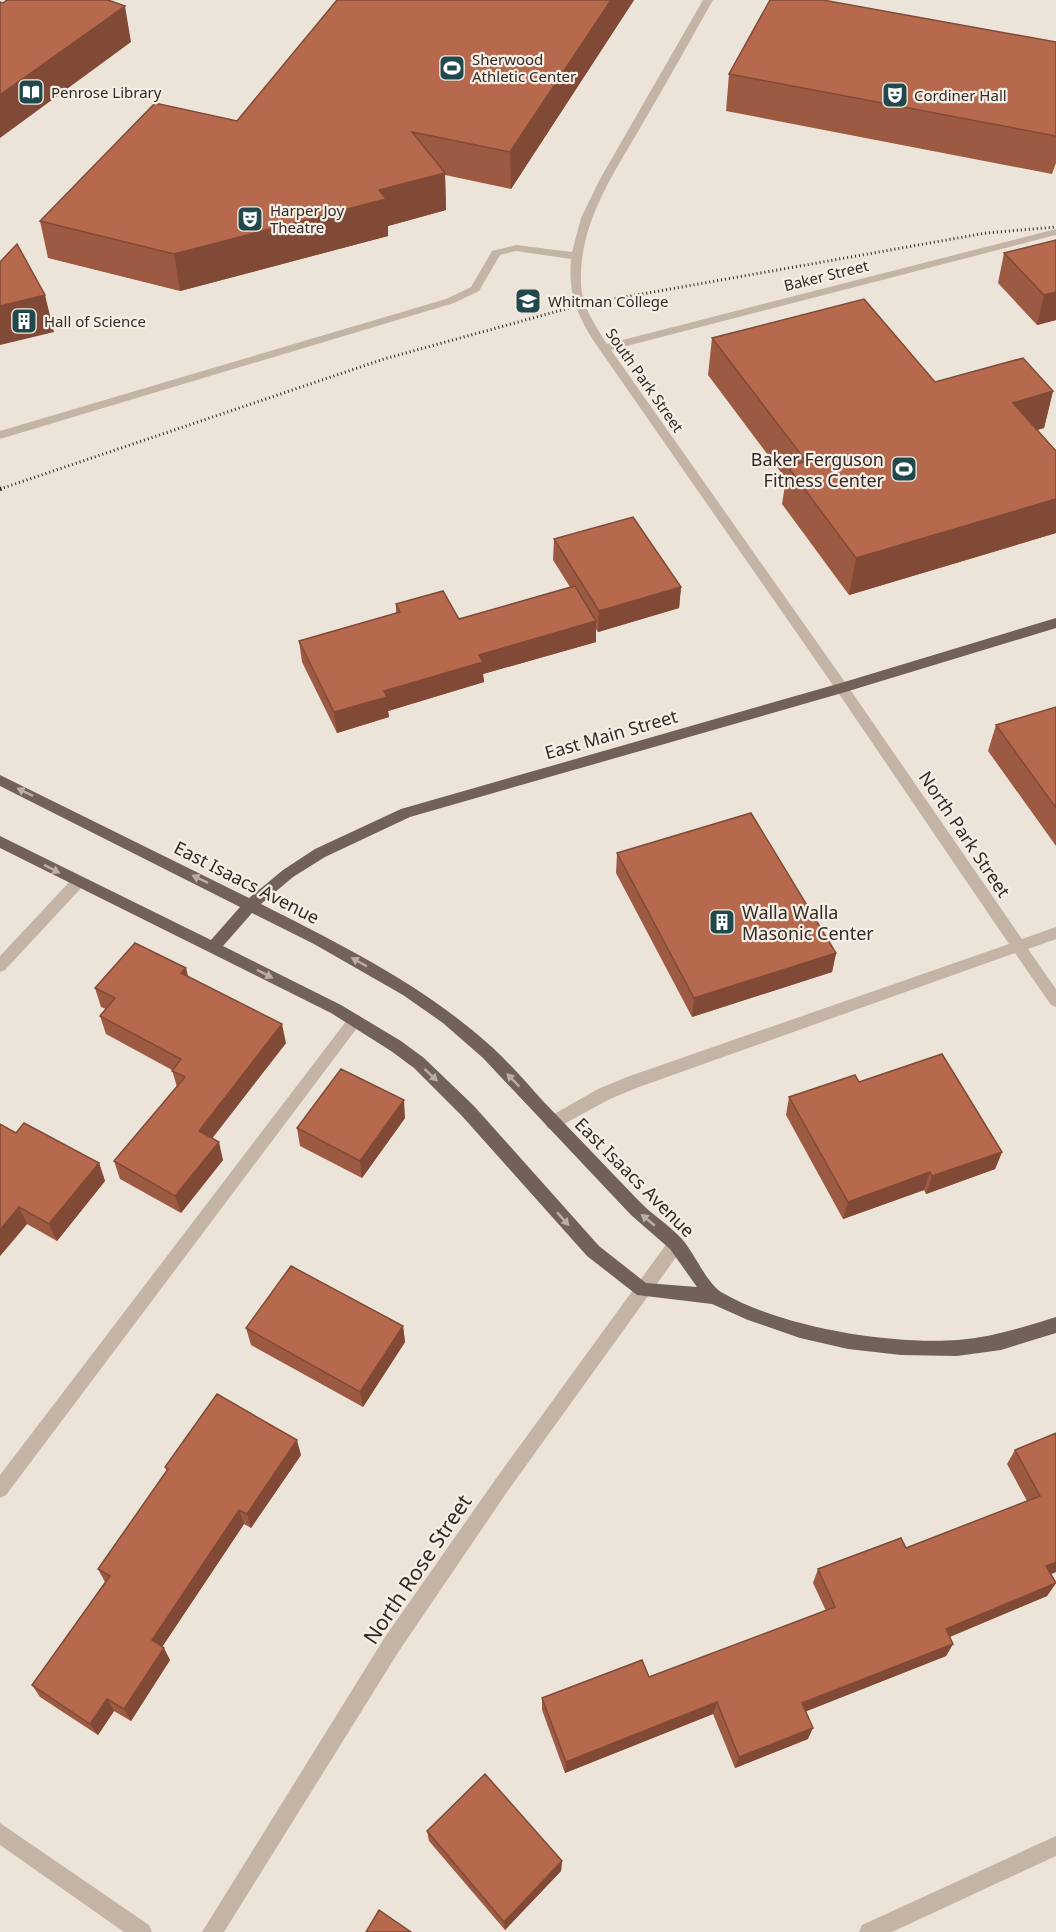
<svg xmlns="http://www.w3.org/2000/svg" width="1056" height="1932" font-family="'Noto Sans',sans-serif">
<rect width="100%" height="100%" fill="#ede4d9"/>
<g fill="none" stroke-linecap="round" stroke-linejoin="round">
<path fill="#c4b4a6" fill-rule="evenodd" d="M 703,0 L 713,0 C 690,41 667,82 643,123 C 615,172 579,222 581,282 C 581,305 595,325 607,344 L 1056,229 L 1056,235 L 611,350 L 847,685 L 1022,939 L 1056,927 L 1056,939 L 1028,949 L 1056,989 L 1056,1007 L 1051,1005 L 1015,953 L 639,1087 L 610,1099 L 553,1130 L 547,1128 L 545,1123 L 547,1118 L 598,1089 L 627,1077 L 1009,944 L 837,691 L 593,340 C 576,313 568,291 571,259 L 516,251 L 500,255 L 479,291 L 454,303 L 0,439 L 0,431 L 446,299 L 471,287 L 492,251 L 516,245 L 572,252 L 581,218 L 600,179 Z
M 78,876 L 83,878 L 85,882 L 83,886 L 5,970 L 0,972 L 0,956 L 73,878 Z
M 355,1014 L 360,1016 L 363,1020 L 360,1024 L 6,1495 L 0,1498 L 0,1475 L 350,1016 Z
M 676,1237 L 682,1239 L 684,1244 L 682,1249 L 507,1492 L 399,1651 L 224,1932 L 202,1932 L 385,1637 L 495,1480 L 670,1239 Z
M 0,1823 L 149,1925 L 152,1932 L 124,1932 L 0,1845 Z
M 1056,1836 L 1056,1856 L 892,1932 L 859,1932 L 862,1925 Z"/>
<path fill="#716159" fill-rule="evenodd" d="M 1056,618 L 1056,628 L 842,693 L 410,817 L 325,857 L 293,877 L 261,904 C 342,945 425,986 493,1048 C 510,1064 526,1082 542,1100 C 574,1133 606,1167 638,1200 C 651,1214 668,1224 681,1238 C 694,1252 706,1282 721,1292 C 780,1327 890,1345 958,1340 C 992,1337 1024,1327 1056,1317 L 1056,1333 L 1001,1350 L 957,1356 L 901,1355 L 848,1349 L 800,1338 L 748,1320 L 712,1304 L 637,1295 L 587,1256 L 462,1116 L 414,1068 L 391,1051 L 331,1013 L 0,848 L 0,836 L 211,940 L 240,907 L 0,786 L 0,775 L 249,898 L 283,870 L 315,849 L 401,809 L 841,683 ZM 252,913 L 314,944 L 403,995 L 443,1023 L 483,1058 L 631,1215 L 670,1249 L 697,1287 L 646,1283 L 599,1246 L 474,1106 L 424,1058 L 401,1041 L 341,1005 L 223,946 Z"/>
<path stroke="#312a26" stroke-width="3" stroke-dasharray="1 3" stroke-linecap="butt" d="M 0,489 L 384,359 L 580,305 L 986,233 L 1056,227"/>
<path stroke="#312a26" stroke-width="4.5" stroke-dasharray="1.5 4.5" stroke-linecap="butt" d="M 0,489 L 4,488"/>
</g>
<path fill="#9d5a42" d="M 634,0 L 511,189 L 445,175 L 446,210 L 388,226 L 388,236 L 180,291 L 48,258 L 40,221 L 237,121 Z
M 1056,42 L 1056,163 L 1052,174 L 726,111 L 729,74 Z
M 1056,240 L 1056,320 L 1037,325 L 998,283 L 1004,253 Z
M 712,338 L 935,382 L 1053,391 L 1044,428 L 1037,430 L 1056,451 L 1056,533 L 849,595 L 782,504 L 786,479 L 708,375 Z
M 554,539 L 681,587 L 679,608 L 598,632 L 596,629 L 596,642 L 483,674 L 484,682 L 388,711 L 389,717 L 337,733 L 302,662 L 299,641 L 396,613 L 396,604 L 459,619 L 570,587 L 553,560 Z
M 1056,707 L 1056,846 L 988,751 L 996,725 Z
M 617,853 L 836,953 L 832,972 L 692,1017 L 616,873 Z
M 188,977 L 286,1043 L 212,1138 L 223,1160 L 181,1213 L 120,1179 L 114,1161 L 177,1087 L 172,1070 L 106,1034 L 100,1016 L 106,1009 L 101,1007 L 95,988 Z
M 859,1082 L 1002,1152 L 995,1169 L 926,1194 L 924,1190 L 843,1219 L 786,1115 L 789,1097 Z
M 405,1118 L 362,1178 L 300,1146 L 297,1128 Z
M 0,1124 L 16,1133 L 99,1163 L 105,1181 L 57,1241 L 27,1224 L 0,1256 Z
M 403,1326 L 405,1342 L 363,1407 L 251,1345 L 246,1328 Z
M 1056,1433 L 1056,1572 L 1051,1574 L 1056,1583 L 1047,1596 L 950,1637 L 953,1644 L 946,1656 L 806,1711 L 808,1739 L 735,1768 L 713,1714 L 565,1773 L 542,1710 L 542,1698 L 649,1677 L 826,1611 L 813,1583 L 818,1569 L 906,1548 L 1027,1501 L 1007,1464 L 1015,1450 Z
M 301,1455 L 251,1528 L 244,1524 L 162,1647 L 170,1660 L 131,1721 L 114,1711 L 98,1735 L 40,1697 L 32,1685 L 105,1582 L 98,1569 L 167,1472 L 165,1467 Z
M 427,1831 L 562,1861 L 561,1871 L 505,1930 L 429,1841 Z"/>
<path fill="#804a36" d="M 611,0 L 634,0 L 511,189 L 510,152 Z
M 125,6 L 131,42 L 0,138 L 0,95 Z
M 445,173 L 446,210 L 388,226 L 388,236 L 180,291 L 174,254 L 379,190 Z
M 1056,292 L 1056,320 L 1037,325 L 1044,295 Z
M 45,295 L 54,332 L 0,345 L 0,306 Z
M 1053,391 L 1044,428 L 1004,440 L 1013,403 Z
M 1056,499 L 1056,533 L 849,595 L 856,558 Z
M 681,587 L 679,608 L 598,632 L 599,611 Z
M 596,621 L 596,642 L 483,674 L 484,682 L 388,711 L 389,717 L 337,733 L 334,712 L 384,691 L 479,655 Z
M 836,953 L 832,972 L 692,1017 L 694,998 Z
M 186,968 L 191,987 L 181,973 Z
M 282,1024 L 286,1043 L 204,1149 L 199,1131 Z
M 404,1100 L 405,1118 L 362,1178 L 360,1161 Z
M 219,1142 L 223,1160 L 181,1213 L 175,1196 Z
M 1002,1152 L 995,1169 L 926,1194 L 932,1176 Z
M 99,1163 L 105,1181 L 57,1241 L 49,1224 Z
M 930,1172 L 924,1190 L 843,1219 L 848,1202 Z
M 19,1207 L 27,1224 L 0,1256 L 0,1230 Z
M 403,1326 L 405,1342 L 363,1407 L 360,1392 Z
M 297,1440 L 301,1455 L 251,1528 L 247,1514 Z
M 239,1510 L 244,1524 L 158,1653 L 152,1640 Z
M 1056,1562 L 1056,1572 L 1038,1579 L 1046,1566 Z
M 1056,1583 L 1047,1596 L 939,1641 L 946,1629 Z
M 953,1644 L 946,1656 L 797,1715 L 802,1703 Z
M 164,1648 L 170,1660 L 131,1721 L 124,1709 Z
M 107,1699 L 114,1711 L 98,1735 L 90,1724 Z
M 717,1702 L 713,1714 L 565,1773 L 566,1762 Z
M 813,1728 L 808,1739 L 735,1768 L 739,1757 Z
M 562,1861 L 561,1871 L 505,1930 L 504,1922 Z"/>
<path fill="#b7694d" stroke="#804a36" stroke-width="1.5" d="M 7,0 L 108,0 L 125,6 L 0,95 L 0,2 L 3,3 Z
M 337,0 L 611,0 L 510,152 L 412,132 L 445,173 L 379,190 L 386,199 L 174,254 L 40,221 L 155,103 L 237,121 Z
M 770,0 L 823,0 L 1056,42 L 1056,136 L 729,74 Z
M 1056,240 L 1056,292 L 1044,295 L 1004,253 Z
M 17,244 L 45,295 L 0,306 L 0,262 Z
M 864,299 L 935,382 L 1023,358 L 1053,391 L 1013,403 L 1056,451 L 1056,499 L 856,558 L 788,467 L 806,461 L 712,338 Z
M 633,517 L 681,587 L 599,611 L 554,539 Z
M 575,586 L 596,621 L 479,655 L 483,662 L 384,691 L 387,697 L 334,712 L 299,641 L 400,612 L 396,604 L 443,591 L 459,619 Z
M 1056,707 L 1056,808 L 996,725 Z
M 751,813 L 836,953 L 694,998 L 617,853 Z
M 135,943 L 186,968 L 181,973 L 282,1024 L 199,1131 L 219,1142 L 175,1196 L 114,1161 L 185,1077 L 172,1071 L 181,1059 L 100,1016 L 115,998 L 95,988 Z
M 942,1054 L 1002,1152 L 932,1176 L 930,1172 L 848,1202 L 789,1097 L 855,1075 L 859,1082 Z
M 341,1069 L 404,1100 L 360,1161 L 297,1128 Z
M 24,1123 L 99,1163 L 49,1224 L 19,1207 L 0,1230 L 0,1124 L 16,1133 Z
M 291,1266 L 403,1326 L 360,1392 L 246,1328 Z
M 217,1394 L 297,1440 L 247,1514 L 239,1510 L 152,1640 L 164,1648 L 124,1709 L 107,1699 L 90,1724 L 32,1685 L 110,1576 L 98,1569 L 168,1469 L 165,1467 Z
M 1056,1433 L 1056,1562 L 1046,1566 L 1056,1583 L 946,1629 L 953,1644 L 802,1703 L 813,1728 L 739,1757 L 717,1702 L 566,1762 L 542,1698 L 642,1660 L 649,1677 L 835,1607 L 818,1569 L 901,1538 L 906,1548 L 1040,1496 L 1015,1450 Z
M 485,1774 L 562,1861 L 504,1922 L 427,1831 Z
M 379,1910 L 411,1932 L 366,1932 Z"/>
<defs><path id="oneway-solid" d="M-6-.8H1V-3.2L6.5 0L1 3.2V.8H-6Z" transform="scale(1.5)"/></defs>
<g fill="#baafa5">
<use href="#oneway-solid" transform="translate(25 792) rotate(-154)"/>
<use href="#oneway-solid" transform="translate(52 869) rotate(27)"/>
<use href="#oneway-solid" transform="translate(200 879) rotate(-154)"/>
<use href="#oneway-solid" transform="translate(359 962) rotate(-151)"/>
<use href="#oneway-solid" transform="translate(265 974) rotate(27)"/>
<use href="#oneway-solid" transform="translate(431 1075) rotate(43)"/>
<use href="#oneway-solid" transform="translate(513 1080) rotate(-134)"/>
<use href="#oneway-solid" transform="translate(563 1219) rotate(48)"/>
<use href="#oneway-solid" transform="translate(648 1220) rotate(-140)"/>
</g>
<defs>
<g id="stadium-square" transform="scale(1.35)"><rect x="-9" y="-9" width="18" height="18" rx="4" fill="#21494d" stroke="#f6eee4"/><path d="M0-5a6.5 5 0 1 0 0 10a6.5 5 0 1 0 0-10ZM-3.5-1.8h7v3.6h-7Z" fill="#fff"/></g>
<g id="library-square" transform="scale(1.35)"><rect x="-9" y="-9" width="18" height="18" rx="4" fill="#21494d" stroke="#f6eee4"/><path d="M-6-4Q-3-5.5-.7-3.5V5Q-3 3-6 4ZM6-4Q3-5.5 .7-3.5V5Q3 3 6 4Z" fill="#fff"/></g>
<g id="theatre-square" transform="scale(1.35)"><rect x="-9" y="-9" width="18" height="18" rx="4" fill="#21494d" stroke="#f6eee4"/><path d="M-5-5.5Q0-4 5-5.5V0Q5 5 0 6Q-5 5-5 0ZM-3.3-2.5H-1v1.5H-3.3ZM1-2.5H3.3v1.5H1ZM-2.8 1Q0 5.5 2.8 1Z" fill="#fff"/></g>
<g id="university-square" transform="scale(1.35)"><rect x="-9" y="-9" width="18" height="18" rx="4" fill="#21494d" stroke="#f6eee4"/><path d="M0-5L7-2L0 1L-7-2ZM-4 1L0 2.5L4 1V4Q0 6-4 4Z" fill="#fff"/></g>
<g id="building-square" transform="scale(1.35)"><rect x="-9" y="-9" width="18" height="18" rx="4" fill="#21494d" stroke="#f6eee4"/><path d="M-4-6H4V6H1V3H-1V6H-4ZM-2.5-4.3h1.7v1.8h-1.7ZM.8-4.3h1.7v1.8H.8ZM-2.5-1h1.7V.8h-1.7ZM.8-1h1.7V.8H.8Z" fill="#fff"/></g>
</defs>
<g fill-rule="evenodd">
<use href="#stadium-square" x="452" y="68"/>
<use href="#library-square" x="31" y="92"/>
<use href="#theatre-square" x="895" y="95"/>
<use href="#theatre-square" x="250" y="219"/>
<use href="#university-square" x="528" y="301"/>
<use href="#building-square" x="24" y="321"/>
<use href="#stadium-square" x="904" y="469"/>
<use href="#building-square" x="722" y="922"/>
</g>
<g text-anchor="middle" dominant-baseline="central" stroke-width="4.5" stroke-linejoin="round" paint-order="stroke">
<g font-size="15" fill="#312a26" stroke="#f6eee4" text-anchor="start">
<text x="472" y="59">Sherwood<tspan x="472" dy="17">Athletic Center</tspan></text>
<text x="51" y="92">Penrose Library</text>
<text x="914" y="95">Cordiner Hall</text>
<text x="270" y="210">Harper Joy<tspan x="270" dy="17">Theatre</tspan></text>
<text x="548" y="301">Whitman College</text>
<text x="44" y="321">Hall of Science</text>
</g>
<g font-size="15" fill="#312a26" stroke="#f6eee4">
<text transform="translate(826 275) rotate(-14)">Baker Street</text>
<text transform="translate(645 380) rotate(55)">South Park Street</text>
</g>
<g font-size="18" fill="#312a26" stroke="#f6eee4" text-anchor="end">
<text x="884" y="459">Baker Ferguson<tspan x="884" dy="21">Fitness Center</tspan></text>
<text x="742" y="912" text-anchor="start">Walla Walla<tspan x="742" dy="21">Masonic Center</tspan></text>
</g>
<g font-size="18" fill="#312a26" stroke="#f6eee4">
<text transform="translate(611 734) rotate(-16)">East Main Street</text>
<text transform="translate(965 834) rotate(56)">North Park Street</text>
<text transform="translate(247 882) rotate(27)">East Isaacs Avenue</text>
<text transform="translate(635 1177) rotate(45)">East Isaacs Avenue</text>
</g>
<g font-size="21" fill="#312a26" stroke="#f6eee4">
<text transform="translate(417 1569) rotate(-56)">North Rose Street</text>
</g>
</g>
</svg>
